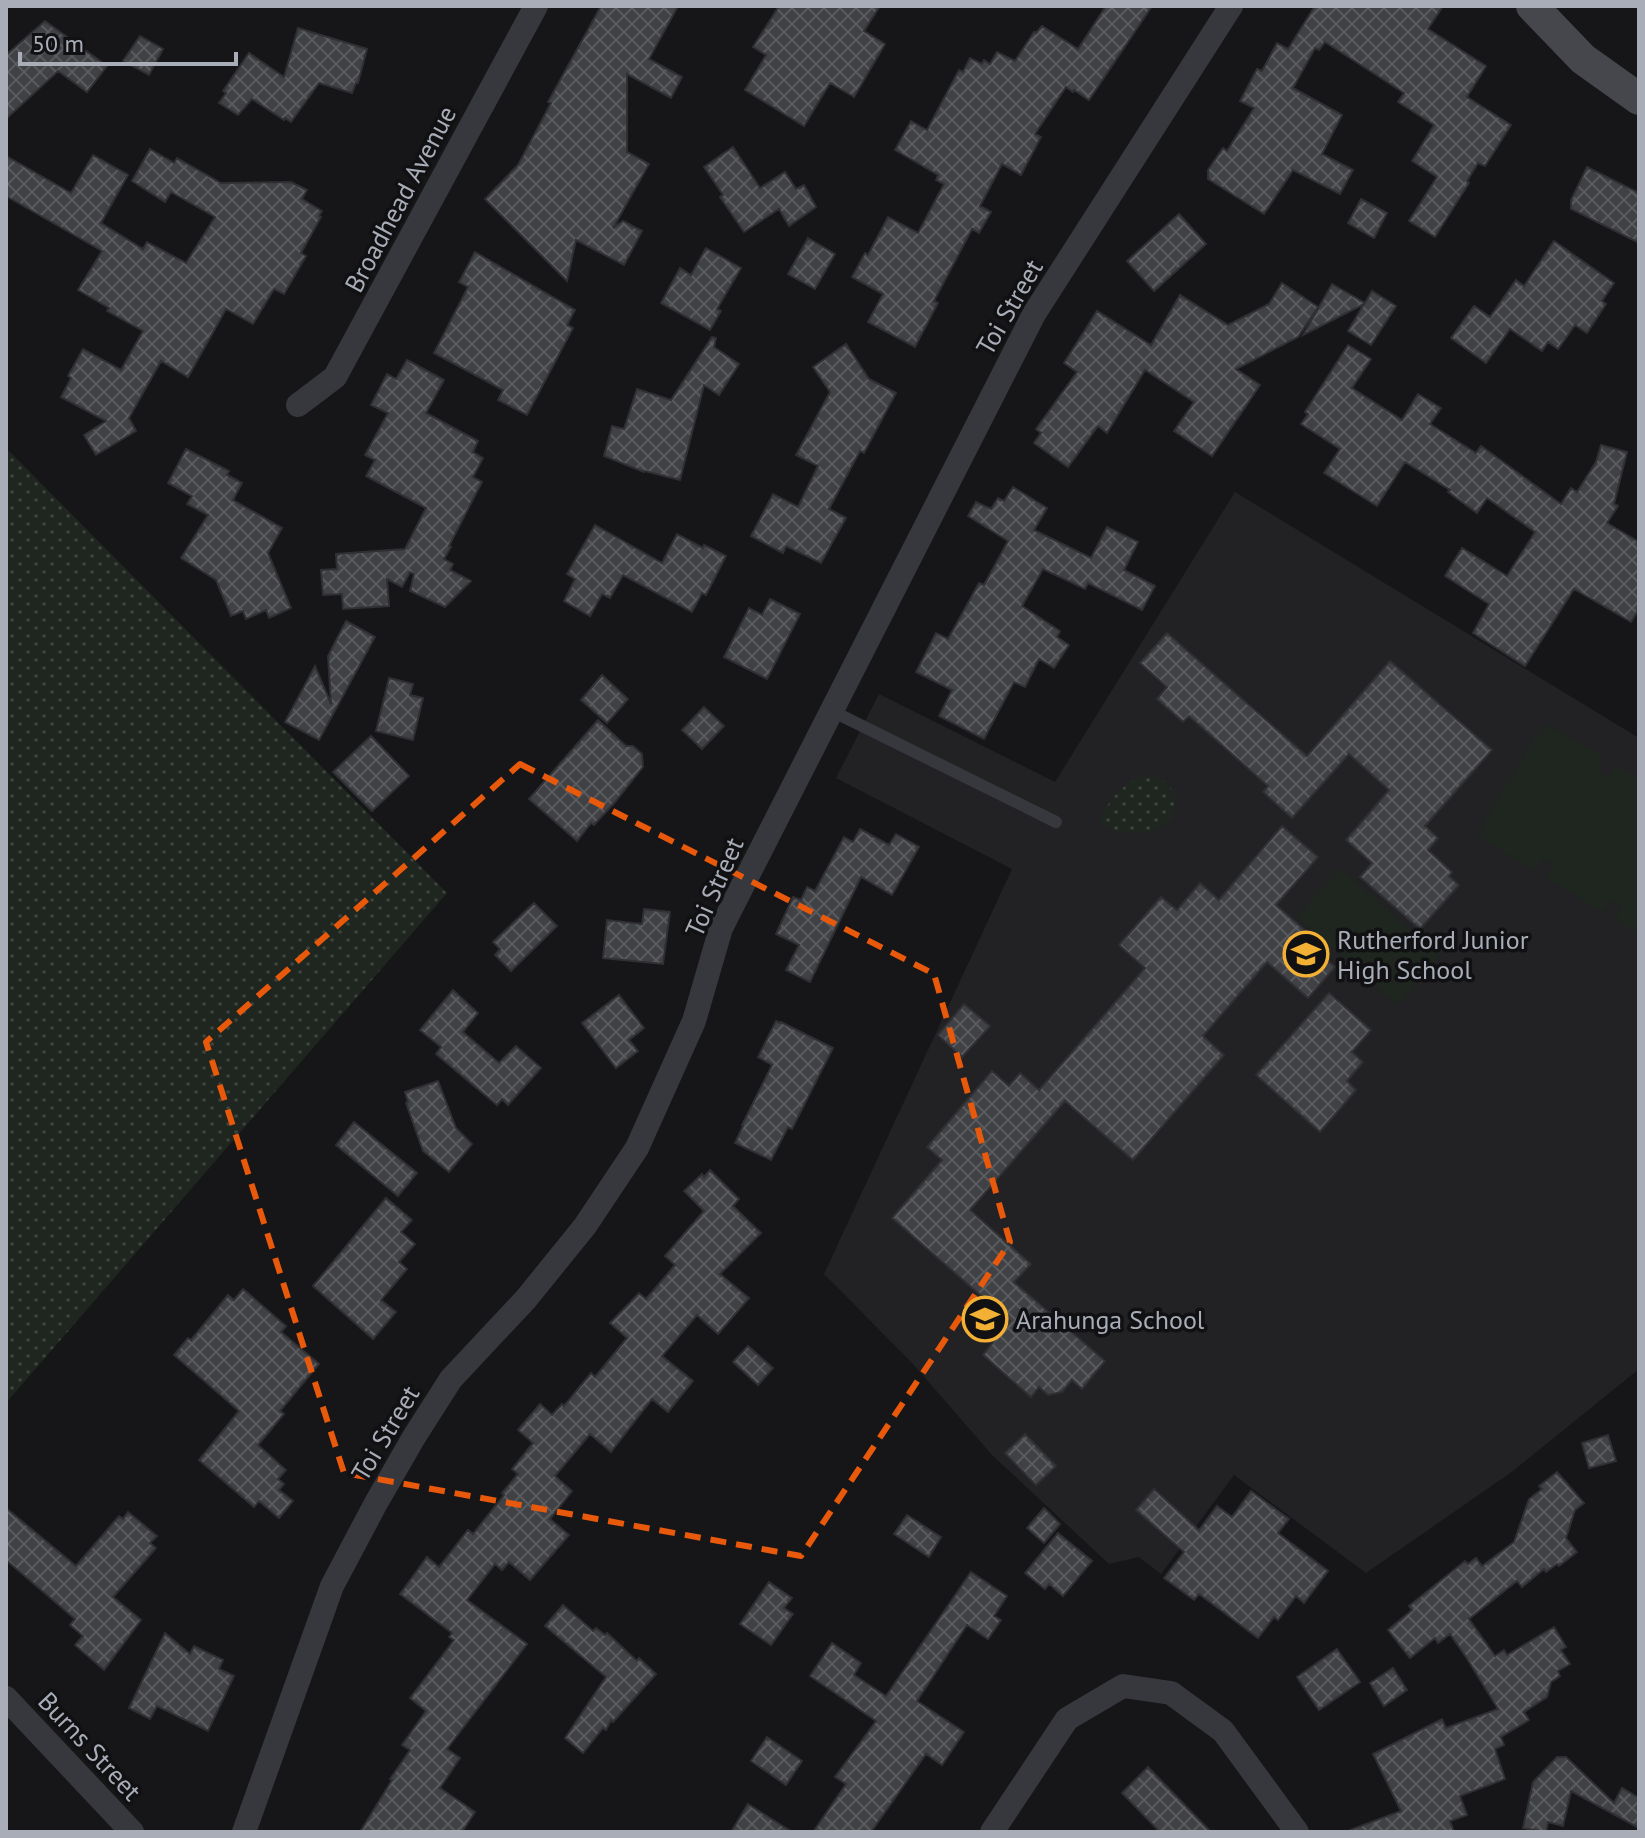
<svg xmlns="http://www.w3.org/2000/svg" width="1645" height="1838" font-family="'PT Sans',sans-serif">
<defs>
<pattern id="grass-dots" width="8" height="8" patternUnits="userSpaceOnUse" patternTransform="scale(2)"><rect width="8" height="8" fill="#1e261f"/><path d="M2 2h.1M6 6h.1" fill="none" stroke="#3c433d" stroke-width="1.8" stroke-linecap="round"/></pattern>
<pattern id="building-cross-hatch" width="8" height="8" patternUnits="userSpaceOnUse" patternTransform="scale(2)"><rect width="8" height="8" fill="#404145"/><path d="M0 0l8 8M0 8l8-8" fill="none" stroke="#595a5e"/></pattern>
</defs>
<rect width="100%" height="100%" fill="#161618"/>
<path fill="#222225" d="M 1235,492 L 1639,738 L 1639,1369 L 1513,1471 L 1366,1573 L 1234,1475 L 1161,1574 L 1139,1557 L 1109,1564 L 992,1455 L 913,1364 L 824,1274 L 1012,869 L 836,778 L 879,694 L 1055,782 Z"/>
<path fill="url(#grass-dots)" d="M 6,448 L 447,893 L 6,1403 Z
M 1145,776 C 1151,777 1158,778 1163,781 C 1182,793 1179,819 1160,828 C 1149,833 1135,833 1122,831 C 1113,830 1106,829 1100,821 C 1107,801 1124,782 1145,776 Z"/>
<path fill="#1e261f" d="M 1547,724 L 1604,758 L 1597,771 L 1608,777 L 1615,765 L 1639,779 L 1639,934 L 1615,919 L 1622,907 L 1610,900 L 1603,912 L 1546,878 L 1554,865 L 1543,859 L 1535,871 L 1478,836 L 1486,824 L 1484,822 L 1537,734 L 1540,736 Z
M 1340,868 L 1440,955 L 1397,1005 L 1297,917 Z"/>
<path fill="url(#building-cross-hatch)" stroke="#303034" stroke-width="2" d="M 601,6 L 678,6 L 649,59 L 682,77 L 671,98 L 627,74 L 627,152 L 649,164 L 613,228 L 623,221 L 642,231 L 624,265 L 576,240 L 567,281 L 485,199 L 518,165 L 551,103 L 548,102 Z
M 779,6 L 880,6 L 864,31 L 885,44 L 854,97 L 830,83 L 804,126 L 745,90 L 766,55 L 753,47 Z
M 1106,6 L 1152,6 L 1089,100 L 1074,90 L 1073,92 L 1066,87 L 1035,134 L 1041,137 L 1021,175 L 1002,164 L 980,206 L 991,212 L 979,233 L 972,229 L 934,301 L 938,303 L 915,347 L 868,322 L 883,294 L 852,277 L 865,253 L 868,255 L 888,217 L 918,233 L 944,184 L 936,180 L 938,175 L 895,150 L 911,121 L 927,130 L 959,70 L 963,72 L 970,58 L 982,64 L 984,60 L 990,64 L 997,52 L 1015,61 L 1034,32 L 1036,33 L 1042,26 L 1078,49 Z
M 1315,6 L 1443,6 L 1428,29 L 1486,66 L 1467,97 L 1511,125 L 1485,166 L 1478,163 L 1467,181 L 1469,183 L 1435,237 L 1409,221 L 1437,177 L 1412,161 L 1434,125 L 1398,102 L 1404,93 L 1325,42 L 1319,50 L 1315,48 L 1293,88 L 1342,115 L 1322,154 L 1353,170 L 1340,194 L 1293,170 L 1264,214 L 1208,179 L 1208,170 L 1223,148 L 1227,151 L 1254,108 L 1240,101 L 1257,69 L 1262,71 L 1277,43 L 1288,49 Z
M 45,21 L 107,66 L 87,92 L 58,71 L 6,119 L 6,55 Z
M 298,28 L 367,49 L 358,83 L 356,83 L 352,93 L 319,83 L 291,122 L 285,118 L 284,120 L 252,99 L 238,115 L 219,103 L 226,93 L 223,91 L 249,53 L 284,77 Z
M 140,36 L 163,49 L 149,75 L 123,61 Z
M 733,147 L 760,188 L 785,172 L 796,189 L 804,185 L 816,207 L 789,226 L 779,209 L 744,232 L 720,197 L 723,195 L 704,167 Z
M 150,149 L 174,163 L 177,158 L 221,183 L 291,182 L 307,190 L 302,199 L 322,211 L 319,216 L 321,217 L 301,253 L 306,256 L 284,294 L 274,289 L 253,324 L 226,309 L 188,377 L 161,361 L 129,418 L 136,431 L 96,455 L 84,435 L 106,421 L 61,397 L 71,378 L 68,376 L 83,349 L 121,370 L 143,331 L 107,311 L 109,308 L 78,290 L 102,251 L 6,196 L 6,156 L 71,193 L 93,155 L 128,175 L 101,223 L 143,249 L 147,242 L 186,263 L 215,217 L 171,192 L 165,202 L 132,181 Z
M 1587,167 L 1639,193 L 1639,243 L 1571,209 L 1571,200 Z
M 1361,199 L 1387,213 L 1374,238 L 1348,223 Z
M 1179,214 L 1206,244 L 1154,291 L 1127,261 Z
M 808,238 L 835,254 L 815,289 L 788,274 Z
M 1554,241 L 1614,283 L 1602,301 L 1606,304 L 1587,333 L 1575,325 L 1558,349 L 1548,342 L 1542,351 L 1510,329 L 1486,363 L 1451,338 L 1474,306 L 1490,317 L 1516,280 L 1524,286 Z
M 706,248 L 741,268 L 717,309 L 721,311 L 710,330 L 661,303 L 680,268 L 691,275 Z
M 475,252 L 575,310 L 567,325 L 573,328 L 527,415 L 498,400 L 503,390 L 434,353 L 468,287 L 459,282 Z
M 1282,283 L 1318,307 L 1298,337 L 1236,369 L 1260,385 L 1212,456 L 1174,431 L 1194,402 L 1145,370 L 1107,433 L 1098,426 L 1068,467 L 1034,443 L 1041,433 L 1036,429 L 1077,372 L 1064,363 L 1097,311 L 1151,345 L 1180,295 L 1228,325 L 1269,304 Z
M 1332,284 L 1365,303 L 1372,291 L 1396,306 L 1371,345 L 1348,331 L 1364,304 L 1303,335 Z
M 712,337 L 716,338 L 714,347 L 739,364 L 719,395 L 704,385 L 680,480 L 645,471 L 644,472 L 604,456 L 612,426 L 624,429 L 637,389 L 671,400 Z
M 846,344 L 869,379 L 896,393 L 864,453 L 860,451 L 829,509 L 846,518 L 821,563 L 786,546 L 783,553 L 751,536 L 773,494 L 798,507 L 818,466 L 796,455 L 830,392 L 813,367 Z
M 1348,345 L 1371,359 L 1352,388 L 1402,420 L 1418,394 L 1441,408 L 1430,424 L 1476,453 L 1481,446 L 1561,504 L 1571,488 L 1577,492 L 1596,462 L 1601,445 L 1627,452 L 1614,504 L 1618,506 L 1607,523 L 1639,542 L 1639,609 L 1631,622 L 1574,589 L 1525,666 L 1473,633 L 1489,604 L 1445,576 L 1462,548 L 1507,576 L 1535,532 L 1487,498 L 1477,513 L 1448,492 L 1450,490 L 1405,462 L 1377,506 L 1324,473 L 1340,449 L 1301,424 L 1308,414 L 1305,412 Z
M 407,360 L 444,380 L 426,413 L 478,441 L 473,452 L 483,458 L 473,477 L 482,482 L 449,546 L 451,547 L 444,559 L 453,564 L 450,570 L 471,581 L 445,607 L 410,591 L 414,574 L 410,572 L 402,587 L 387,579 L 389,606 L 343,609 L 342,594 L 323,595 L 321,570 L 337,569 L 336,554 L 405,549 L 426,508 L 366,476 L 375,460 L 365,455 L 388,413 L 371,405 L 387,374 L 396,379 Z
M 186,449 L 229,471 L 227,475 L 242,483 L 233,500 L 282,528 L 268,553 L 291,608 L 269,618 L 266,610 L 246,619 L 243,611 L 231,616 L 216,580 L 181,558 L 208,515 L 187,504 L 192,496 L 168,483 Z
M 1013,487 L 1047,508 L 1034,530 L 1091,558 L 1107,527 L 1138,542 L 1124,570 L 1155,586 L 1142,610 L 1088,583 L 1085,589 L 1043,569 L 1022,606 L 1060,631 L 1057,637 L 1069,645 L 1054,668 L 1039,659 L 1025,687 L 1014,682 L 984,739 L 939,716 L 952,690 L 916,672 L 936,633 L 948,639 L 979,583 L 984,585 L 1008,541 L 968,516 L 976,502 L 991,509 L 998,498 L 1004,501 Z
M 595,525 L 662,563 L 677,534 L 703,548 L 704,545 L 726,556 L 706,595 L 702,593 L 692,612 L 623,575 L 610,598 L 602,594 L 590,616 L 564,601 L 575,579 L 567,574 Z
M 770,599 L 800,614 L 767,679 L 724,657 L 749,608 L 762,615 Z
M 346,621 L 375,637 L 319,740 L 285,722 L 315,666 L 331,704 L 328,656 Z
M 1167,633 L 1307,756 L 1390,661 L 1492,750 L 1425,826 L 1438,838 L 1428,850 L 1452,872 L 1449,876 L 1459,885 L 1420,929 L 1360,877 L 1372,863 L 1346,840 L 1389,790 L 1349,754 L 1292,818 L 1263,792 L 1268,786 L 1189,716 L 1183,722 L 1157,699 L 1167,687 L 1140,663 Z
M 602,675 L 628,699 L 607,723 L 581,700 Z
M 389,678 L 413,684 L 410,695 L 423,698 L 413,740 L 376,731 Z
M 704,707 L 724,726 L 702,749 L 682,730 Z
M 598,720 L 626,746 L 633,746 L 642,754 L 643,767 L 615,802 L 594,825 L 591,823 L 577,841 L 529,799 Z
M 371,736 L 409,776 L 372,811 L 333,772 Z
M 1282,826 L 1318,857 L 1276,905 L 1315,939 L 1310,945 L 1335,967 L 1308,998 L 1267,962 L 1203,1036 L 1224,1055 L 1133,1160 L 1065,1101 L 970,1210 L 1031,1264 L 1014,1282 L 1105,1361 L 1082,1389 L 1072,1380 L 1062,1392 L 1048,1395 L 1039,1387 L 1031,1397 L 983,1355 L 1010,1321 L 892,1218 L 942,1160 L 927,1147 L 992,1071 L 1009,1086 L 1020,1073 L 1039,1090 L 1145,968 L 1119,945 L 1161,897 L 1177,910 L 1200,883 L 1219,900 Z
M 860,829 L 889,845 L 896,834 L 919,847 L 892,895 L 861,877 L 810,982 L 786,970 L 799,945 L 776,934 L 793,897 L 801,900 L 807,887 L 815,891 L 844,837 L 853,842 Z
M 534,903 L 557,926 L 511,971 L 495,955 L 500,949 L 493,942 Z
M 644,909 L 670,912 L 663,964 L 603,958 L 607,920 L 642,924 Z
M 453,990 L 478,1013 L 463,1032 L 499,1063 L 516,1046 L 541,1068 L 508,1105 L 502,1099 L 497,1105 L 436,1054 L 441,1047 L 420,1030 Z
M 1329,993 L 1371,1030 L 1352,1052 L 1363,1062 L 1347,1081 L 1356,1090 L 1320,1132 L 1256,1075 Z
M 619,995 L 644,1028 L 629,1040 L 638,1051 L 616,1068 L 582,1023 Z
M 964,1004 L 990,1026 L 962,1057 L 938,1035 Z
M 776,1021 L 780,1023 L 781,1022 L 833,1048 L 792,1129 L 788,1127 L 771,1160 L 735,1143 L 743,1126 L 742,1125 L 772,1065 L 758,1057 Z
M 438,1081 L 456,1128 L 472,1144 L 449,1172 L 423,1151 L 406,1103 L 408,1102 L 405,1092 Z
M 354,1122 L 417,1173 L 398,1196 L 336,1145 Z
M 710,1170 L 739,1199 L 733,1206 L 761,1233 L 720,1274 L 749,1298 L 718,1334 L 697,1315 L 662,1356 L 693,1381 L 668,1412 L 652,1399 L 611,1452 L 590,1434 L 555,1476 L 572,1491 L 550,1519 L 569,1535 L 530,1580 L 509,1562 L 502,1570 L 495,1564 L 467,1600 L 527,1644 L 447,1749 L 460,1758 L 440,1788 L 475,1812 L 462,1832 L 360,1832 L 392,1780 L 390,1779 L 410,1750 L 402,1745 L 426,1711 L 410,1698 L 454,1640 L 449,1637 L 452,1633 L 400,1594 L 427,1557 L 439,1567 L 468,1530 L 473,1534 L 504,1495 L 502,1493 L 518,1474 L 512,1469 L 533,1443 L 518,1430 L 540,1404 L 552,1415 L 562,1404 L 564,1406 L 591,1373 L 595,1377 L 627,1338 L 610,1323 L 639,1293 L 646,1299 L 675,1265 L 665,1256 L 704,1211 L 684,1191 L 702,1174 L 704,1177 Z
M 386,1198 L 412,1220 L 401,1232 L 415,1244 L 399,1262 L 407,1269 L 381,1300 L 396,1312 L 373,1339 L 313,1286 Z
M 243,1289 L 286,1326 L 281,1332 L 319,1364 L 280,1411 L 284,1414 L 258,1445 L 286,1470 L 278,1479 L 284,1484 L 279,1490 L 293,1501 L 279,1518 L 259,1501 L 254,1507 L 199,1460 L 239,1411 L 174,1355 L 188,1338 L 191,1340 L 228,1295 L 234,1300 Z
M 748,1346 L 773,1368 L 758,1385 L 733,1362 Z
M 1025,1434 L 1056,1466 L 1036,1485 L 1005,1453 Z
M 1608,1435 L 1616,1461 L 1589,1468 L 1582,1443 Z
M 1557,1472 L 1584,1503 L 1575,1510 L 1566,1538 L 1577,1552 L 1559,1566 L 1557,1564 L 1546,1572 L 1544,1569 L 1522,1587 L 1517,1581 L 1469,1619 L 1495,1656 L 1504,1650 L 1507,1655 L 1554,1627 L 1566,1647 L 1561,1650 L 1570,1664 L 1558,1671 L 1560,1676 L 1551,1682 L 1547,1697 L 1524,1712 L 1529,1720 L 1501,1737 L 1504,1745 L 1495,1749 L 1505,1779 L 1460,1796 L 1467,1815 L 1450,1821 L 1454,1832 L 1351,1832 L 1350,1830 L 1401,1811 L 1373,1754 L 1442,1719 L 1446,1728 L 1498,1709 L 1466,1657 L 1450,1634 L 1438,1643 L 1435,1638 L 1410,1658 L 1388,1630 L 1412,1610 L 1409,1606 L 1465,1561 L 1468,1564 L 1476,1558 L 1482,1566 L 1514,1542 L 1529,1499 L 1542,1489 L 1539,1486 Z
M 1154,1489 L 1199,1530 L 1217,1506 L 1232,1517 L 1251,1491 L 1289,1519 L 1278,1533 L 1328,1571 L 1304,1603 L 1296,1596 L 1278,1620 L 1274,1617 L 1258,1638 L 1199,1594 L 1194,1600 L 1164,1578 L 1184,1552 L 1136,1510 Z
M 6,1508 L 76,1566 L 119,1516 L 123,1519 L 128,1512 L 157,1536 L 150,1543 L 156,1548 L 113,1597 L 141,1620 L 104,1670 L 75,1645 L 83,1636 L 70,1625 L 75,1619 L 6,1560 Z
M 1044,1508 L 1060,1524 L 1044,1543 L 1027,1528 Z
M 907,1515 L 941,1537 L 929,1557 L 894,1534 Z
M 1058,1533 L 1092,1561 L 1063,1596 L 1049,1584 L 1045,1589 L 1025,1573 Z
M 971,1572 L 1007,1596 L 994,1616 L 1001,1620 L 988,1639 L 967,1625 L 917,1701 L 964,1732 L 942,1765 L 926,1754 L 871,1832 L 813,1832 L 846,1784 L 835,1777 L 876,1721 L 810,1676 L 832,1643 L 861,1663 L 854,1675 L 886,1696 Z
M 769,1582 L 792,1598 L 784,1608 L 793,1614 L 771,1645 L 740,1624 Z
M 563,1605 L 593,1631 L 596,1628 L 605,1635 L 607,1633 L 637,1661 L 639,1658 L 656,1674 L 613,1722 L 611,1720 L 606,1730 L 603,1728 L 583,1753 L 565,1738 L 606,1677 L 545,1626 Z
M 165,1633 L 190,1654 L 194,1646 L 223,1660 L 219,1669 L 234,1676 L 208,1731 L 157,1706 L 150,1719 L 129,1708 Z
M 1337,1649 L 1360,1682 L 1319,1710 L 1297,1677 Z
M 1393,1668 L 1407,1690 L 1384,1706 L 1370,1683 Z
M 767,1737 L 802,1761 L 786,1785 L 751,1761 Z
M 1557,1757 L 1566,1757 L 1614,1803 L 1622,1788 L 1639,1798 L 1639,1828 L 1571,1791 L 1563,1826 L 1548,1822 L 1546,1832 L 1523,1828 L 1533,1782 Z
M 1148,1767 L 1211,1832 L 1160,1832 L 1122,1793 Z
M 748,1804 L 792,1832 L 731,1832 Z"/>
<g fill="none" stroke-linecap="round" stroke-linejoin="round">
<path stroke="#37383d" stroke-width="12" d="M 832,711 L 1056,822"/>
<path stroke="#37383d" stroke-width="24" d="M 298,405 L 335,377 L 536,6
M 6,1698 L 132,1832
M 244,1832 L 332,1586 L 376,1503 L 414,1437 L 451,1379 L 526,1299 L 585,1226 L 637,1148 L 694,1021 L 721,928 L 1034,314 L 1231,6
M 992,1832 L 1067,1719 L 1123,1686 L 1171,1693 L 1223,1731 L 1297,1832"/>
<path stroke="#45474d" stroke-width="32" d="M 1532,6 L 1583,59 L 1639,99"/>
</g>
<path fill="none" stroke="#e8590c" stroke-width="6" stroke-dasharray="16 10" stroke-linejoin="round" d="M 520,764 L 934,974 L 1010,1242 L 801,1556 L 344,1473 L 206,1042 Z"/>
<defs>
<g id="school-ring" transform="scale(2.3)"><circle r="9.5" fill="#111113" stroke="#f2b134" stroke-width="1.5"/><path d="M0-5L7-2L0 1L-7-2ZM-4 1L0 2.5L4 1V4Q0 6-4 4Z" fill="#f2b134"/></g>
</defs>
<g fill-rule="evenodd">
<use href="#school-ring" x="1306" y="954"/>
<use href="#school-ring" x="985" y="1319"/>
</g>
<g text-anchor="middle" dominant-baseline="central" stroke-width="7" stroke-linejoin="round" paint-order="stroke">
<g font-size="26" fill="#a8adb8" stroke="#111113">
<text transform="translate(400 199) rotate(-62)">Broadhead Avenue</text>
<text transform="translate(1009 307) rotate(-60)">Toi Street</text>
<text transform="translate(714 887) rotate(-66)">Toi Street</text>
<text transform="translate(385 1433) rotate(-59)">Toi Street</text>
<text transform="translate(90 1746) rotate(47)">Burns Street</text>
</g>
<g font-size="26" fill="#a8adb8" stroke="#111113" text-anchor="start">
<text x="1337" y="939">Rutherford Junior<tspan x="1337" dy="30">High School</tspan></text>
<text x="1016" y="1319">Arahunga School</text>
</g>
</g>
<rect width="1645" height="1838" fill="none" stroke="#a8adb8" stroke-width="16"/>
<path d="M20 52v12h216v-12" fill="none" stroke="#a8adb8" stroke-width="4"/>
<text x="32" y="52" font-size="24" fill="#a8adb8" stroke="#111113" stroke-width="6" paint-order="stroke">50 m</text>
</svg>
